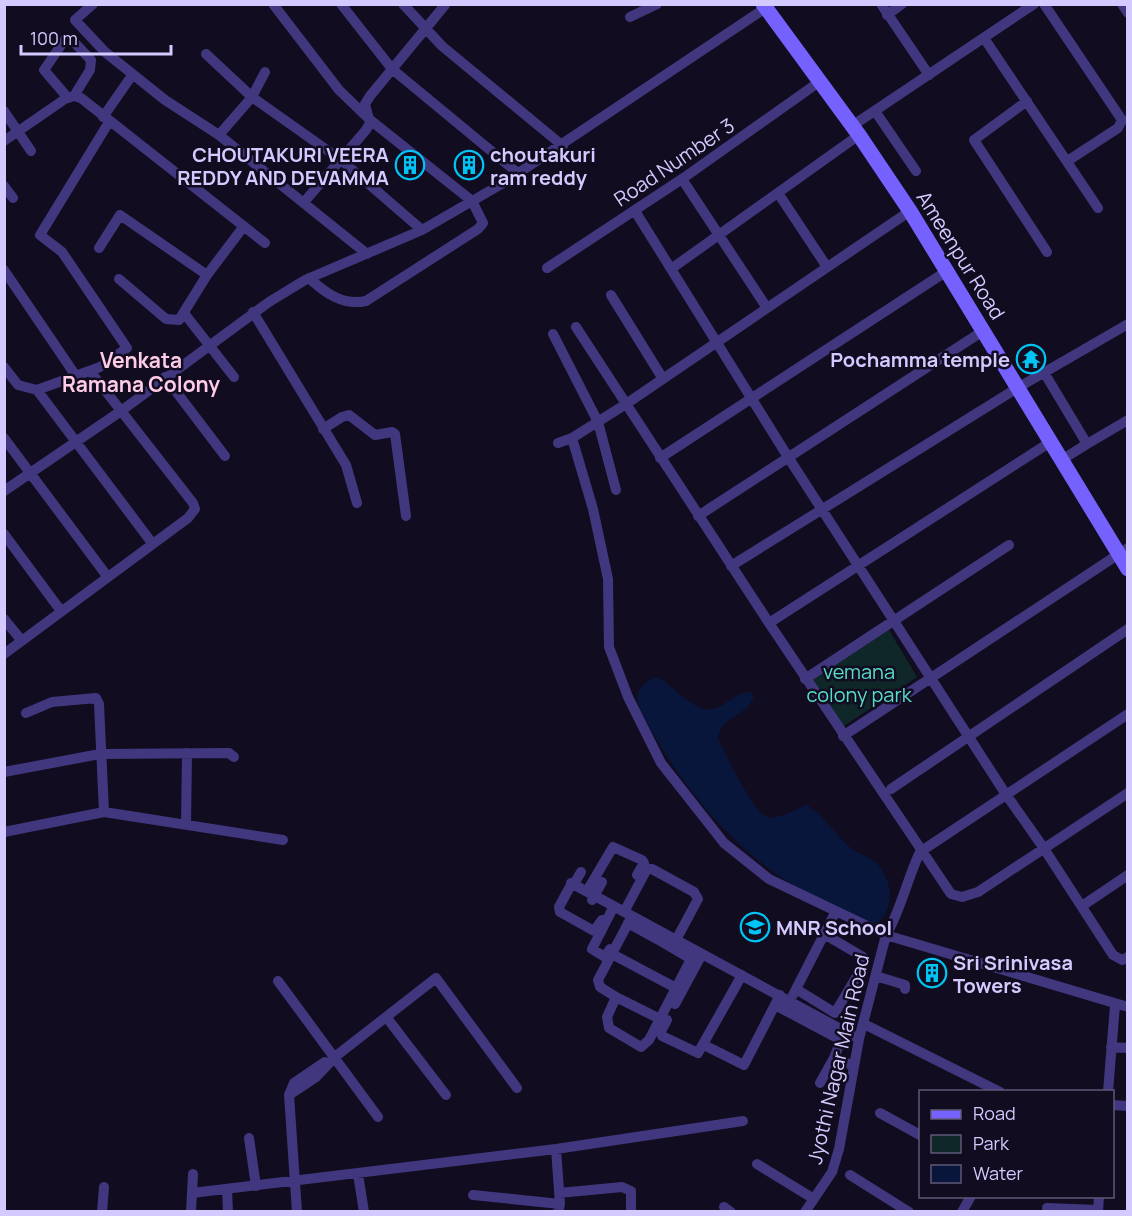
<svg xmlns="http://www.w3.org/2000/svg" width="1132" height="1216" font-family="Manrope,sans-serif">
<rect width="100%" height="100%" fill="#110c1f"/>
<path fill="#0f2728" d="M 889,630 L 917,677 L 844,726 L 809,681 Z"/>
<path fill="#09163b" d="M 657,677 C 676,686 697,720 721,706 C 730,701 739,691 750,692 L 754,696 C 747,716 722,716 718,738 C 725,752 754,814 767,817 C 779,820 795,809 807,805 C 825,816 835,835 851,848 C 858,854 869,856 875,862 C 893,878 896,909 876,924 L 864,922 C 835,908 805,894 779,876 C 720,835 674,775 641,712 C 633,694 638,685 657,677 Z"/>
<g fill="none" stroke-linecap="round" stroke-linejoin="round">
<path stroke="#41377e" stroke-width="10" d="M 93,4 L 75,20 L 105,52 L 165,100 L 219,135 L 367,254
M 273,4 L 339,90 L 369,119 L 472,201 L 483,223 L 478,229 L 366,301 C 343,306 325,293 309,278
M 341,4 L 392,69 L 519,174
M 403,4 L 442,46 L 563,146
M 881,4 L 929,75
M 1044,4 L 1122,120 L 1118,128 L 1069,160
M 1122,4 L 1128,13
M 887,15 L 902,4
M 630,17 L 657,4
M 984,38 L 1098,208
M 206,54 L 252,97 L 341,160 L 422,230
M 68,98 L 44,70 L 66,38 L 71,39 L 91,60 L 90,70 L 74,96
M 1027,101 L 974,140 L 1047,252
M 4,111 L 31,151
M 875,111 L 916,171
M 103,117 L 133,74
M 852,126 L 1034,4
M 219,135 L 252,97 L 265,72
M 4,141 L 65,99 L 74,96 L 81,98 L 265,243
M 682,179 L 767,308
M 4,186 L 13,198
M 778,193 L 827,267
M 305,201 L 366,130 L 370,123 L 365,104 L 370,96 L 445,5
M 635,211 L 788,457 L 1005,793 L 1043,847 L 1113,955 L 1122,960 L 1128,957
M 99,248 L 120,215 L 207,275
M 547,268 L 682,179 L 819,82
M 671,269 L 859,135
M 4,270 L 76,376
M 119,279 L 166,319 L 179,320 L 207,275 L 244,226
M 611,295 L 663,379
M 253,312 L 346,465 L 357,503
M 184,313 L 234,377
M 576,327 L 769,623 L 951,894 L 962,897 L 978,892 L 1128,793
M 553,334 L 598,422 L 616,490
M 4,367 L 18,385 L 37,390 L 152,543
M 1045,374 L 1087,444 L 1128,420
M 165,377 L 225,456
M 37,390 L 100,367 L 127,348 L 62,252 L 40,235 L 109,122
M 323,429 L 342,417 L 349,415 L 375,435 L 392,432 L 395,434 L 406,516
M 4,438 L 107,576
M 572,438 L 593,509 L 608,579 L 609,647 L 628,697 L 661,763 L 724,843 L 769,879 L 886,935 L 1128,1007
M 558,443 L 572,438 L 626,404 L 910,211
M 660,458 L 947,271
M 1063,459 L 1087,444
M 4,491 L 121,411 L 269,302 L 305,280 L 422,230 L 505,182 L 767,7
M 698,516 L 983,331
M 4,534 L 61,611
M 731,566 L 1019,387 L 1128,324
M 4,619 L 22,641
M 769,623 L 1052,441
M 4,654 L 188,518 L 195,509 L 193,503 L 90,371
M 805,679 L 1009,545
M 26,713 L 52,702 L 96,698 L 99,704 L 104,812
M 843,736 L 1128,548
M 4,772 L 100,754 L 229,753 L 234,757
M 891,789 L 1128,629
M 186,824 L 187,753
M 4,832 L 104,812 L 283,840
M 571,883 L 859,1039
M 572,883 L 559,907 L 560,912 L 594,931 L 602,920
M 574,884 L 581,872
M 587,891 L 613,847 L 642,860 L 644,863 L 637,875
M 592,900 L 602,882
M 1082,906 L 1128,875
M 624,912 L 647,869 L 652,869 L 694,892 L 698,899 L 676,940
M 632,916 L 598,980 L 600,987 L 616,997 L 607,1017 L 609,1028 L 641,1047 L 649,1040 L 691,959 L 657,939 L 661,932
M 628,923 L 657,939
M 610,949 L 605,957 L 592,949 L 614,906
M 612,954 L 676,988
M 876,976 L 905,985 L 905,989
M 278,981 L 378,1117
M 796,989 L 835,1013 L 864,964 L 863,957 L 824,934
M 793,995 L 836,911
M 616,997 L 660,1019
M 675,1004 L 702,954
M 775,1005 L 841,1040 L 834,1058 L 854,1066
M 387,1018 L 446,1095
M 667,1020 L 661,1031 L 662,1036 L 698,1053 L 742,975
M 864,1024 L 1000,1092
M 704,1045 L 744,1065 L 780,995
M 1111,1047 L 1128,1048
M 820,1083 L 834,1058
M 1108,1092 L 1115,1005
M 289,1095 L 316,1077 L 336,1056 L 436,978 L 517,1088
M 1112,1105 L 1128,1106
M 880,1113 L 920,1135
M 249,1138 L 256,1186
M 556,1149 L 560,1204 L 558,1212
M 757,1164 L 814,1199
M 358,1174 L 364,1212
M 850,1175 L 909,1212
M 227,1189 L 228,1212
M 192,1193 L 556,1149 L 743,1121
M 559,1193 L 622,1187 L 631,1191 L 631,1212
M 473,1195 L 560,1204
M 724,1207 L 731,1212
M 1047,1208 L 1098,1210
M 102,1212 L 104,1187
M 191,1212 L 193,1174
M 297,1212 L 289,1095 L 294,1083 L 325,1062
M 805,1212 L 832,1172 L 839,1149 L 859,1039 L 886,935 C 901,910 907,879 920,852 L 1128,714
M 962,1212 L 971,1196
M 1098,1212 L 1099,1196"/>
<path stroke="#7562fe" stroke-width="15" d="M 763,4 L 859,135 L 910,211 L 1128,569"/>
</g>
<defs>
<g id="building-ring" transform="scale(1.5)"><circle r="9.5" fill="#110c1f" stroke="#01c4f4" stroke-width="1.5"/><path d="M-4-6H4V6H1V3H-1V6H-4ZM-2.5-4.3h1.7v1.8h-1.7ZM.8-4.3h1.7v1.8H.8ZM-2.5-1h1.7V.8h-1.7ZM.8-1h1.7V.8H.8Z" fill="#01c4f4"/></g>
<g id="temple-ring" transform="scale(1.5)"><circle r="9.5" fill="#110c1f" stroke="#01c4f4" stroke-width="1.5"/><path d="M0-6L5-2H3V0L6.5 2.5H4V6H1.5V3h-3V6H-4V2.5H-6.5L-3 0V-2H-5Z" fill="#01c4f4"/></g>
<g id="school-ring" transform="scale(1.5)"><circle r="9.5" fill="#110c1f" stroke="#01c4f4" stroke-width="1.5"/><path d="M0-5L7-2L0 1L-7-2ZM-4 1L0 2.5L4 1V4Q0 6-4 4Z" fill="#01c4f4"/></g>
</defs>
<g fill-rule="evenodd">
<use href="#building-ring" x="410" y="165"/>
<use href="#building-ring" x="469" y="165"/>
<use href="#temple-ring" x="1031" y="359"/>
<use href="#school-ring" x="755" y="927"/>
<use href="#building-ring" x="932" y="973"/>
</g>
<g text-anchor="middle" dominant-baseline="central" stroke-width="5" stroke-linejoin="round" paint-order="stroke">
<g font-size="20" font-weight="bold" fill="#d5caff" stroke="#110c1f" text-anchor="start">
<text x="389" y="154" text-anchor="end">CHOUTAKURI VEERA<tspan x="389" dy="23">REDDY AND DEVAMMA</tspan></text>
<text x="490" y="154">choutakuri<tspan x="490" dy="23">ram reddy</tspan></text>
<text x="1010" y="359" text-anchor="end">Pochamma temple</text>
<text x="776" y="927">MNR School</text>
<text x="953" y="962">Sri Srinivasa<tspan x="953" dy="23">Towers</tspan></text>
</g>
<g font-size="20" fill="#d5caff" stroke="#110c1f">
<text transform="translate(674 162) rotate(-34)">Road Number 3</text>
<text transform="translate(961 255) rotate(58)">Ameenpur Road</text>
<text transform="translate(838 1059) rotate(-77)">Jyothi Nagar Main Road</text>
</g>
<g font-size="20" fill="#57dec9" stroke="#110c1f">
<text x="859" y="671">vemana<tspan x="859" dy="23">colony park</tspan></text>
</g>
<g font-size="21" font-weight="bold" fill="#ffcce7" stroke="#110c1f">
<text x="141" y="360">Venkata<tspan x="141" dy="24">Ramana Colony</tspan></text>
</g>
</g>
<rect width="1132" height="1216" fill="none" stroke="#d5caff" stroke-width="12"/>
<rect x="919" y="1090" width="195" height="108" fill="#110c1f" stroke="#5f5879" stroke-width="1.5"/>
<rect x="931" y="1110" width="30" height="9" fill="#7562fe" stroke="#5f5879" stroke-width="1.5"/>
<text x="973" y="1120" font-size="18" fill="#d5caff">Road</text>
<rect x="931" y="1135" width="30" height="18" fill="#0f2728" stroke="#5f5879" stroke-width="1.5"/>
<text x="973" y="1150" font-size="18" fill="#d5caff">Park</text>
<rect x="931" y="1165" width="30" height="18" fill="#09163b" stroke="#5f5879" stroke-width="1.5"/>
<text x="973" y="1180" font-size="18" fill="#d5caff">Water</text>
<path d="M21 45v9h150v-9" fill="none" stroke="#d5caff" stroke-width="3"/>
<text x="30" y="45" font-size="18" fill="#d5caff" stroke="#110c1f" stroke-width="4.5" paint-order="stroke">100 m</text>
</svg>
